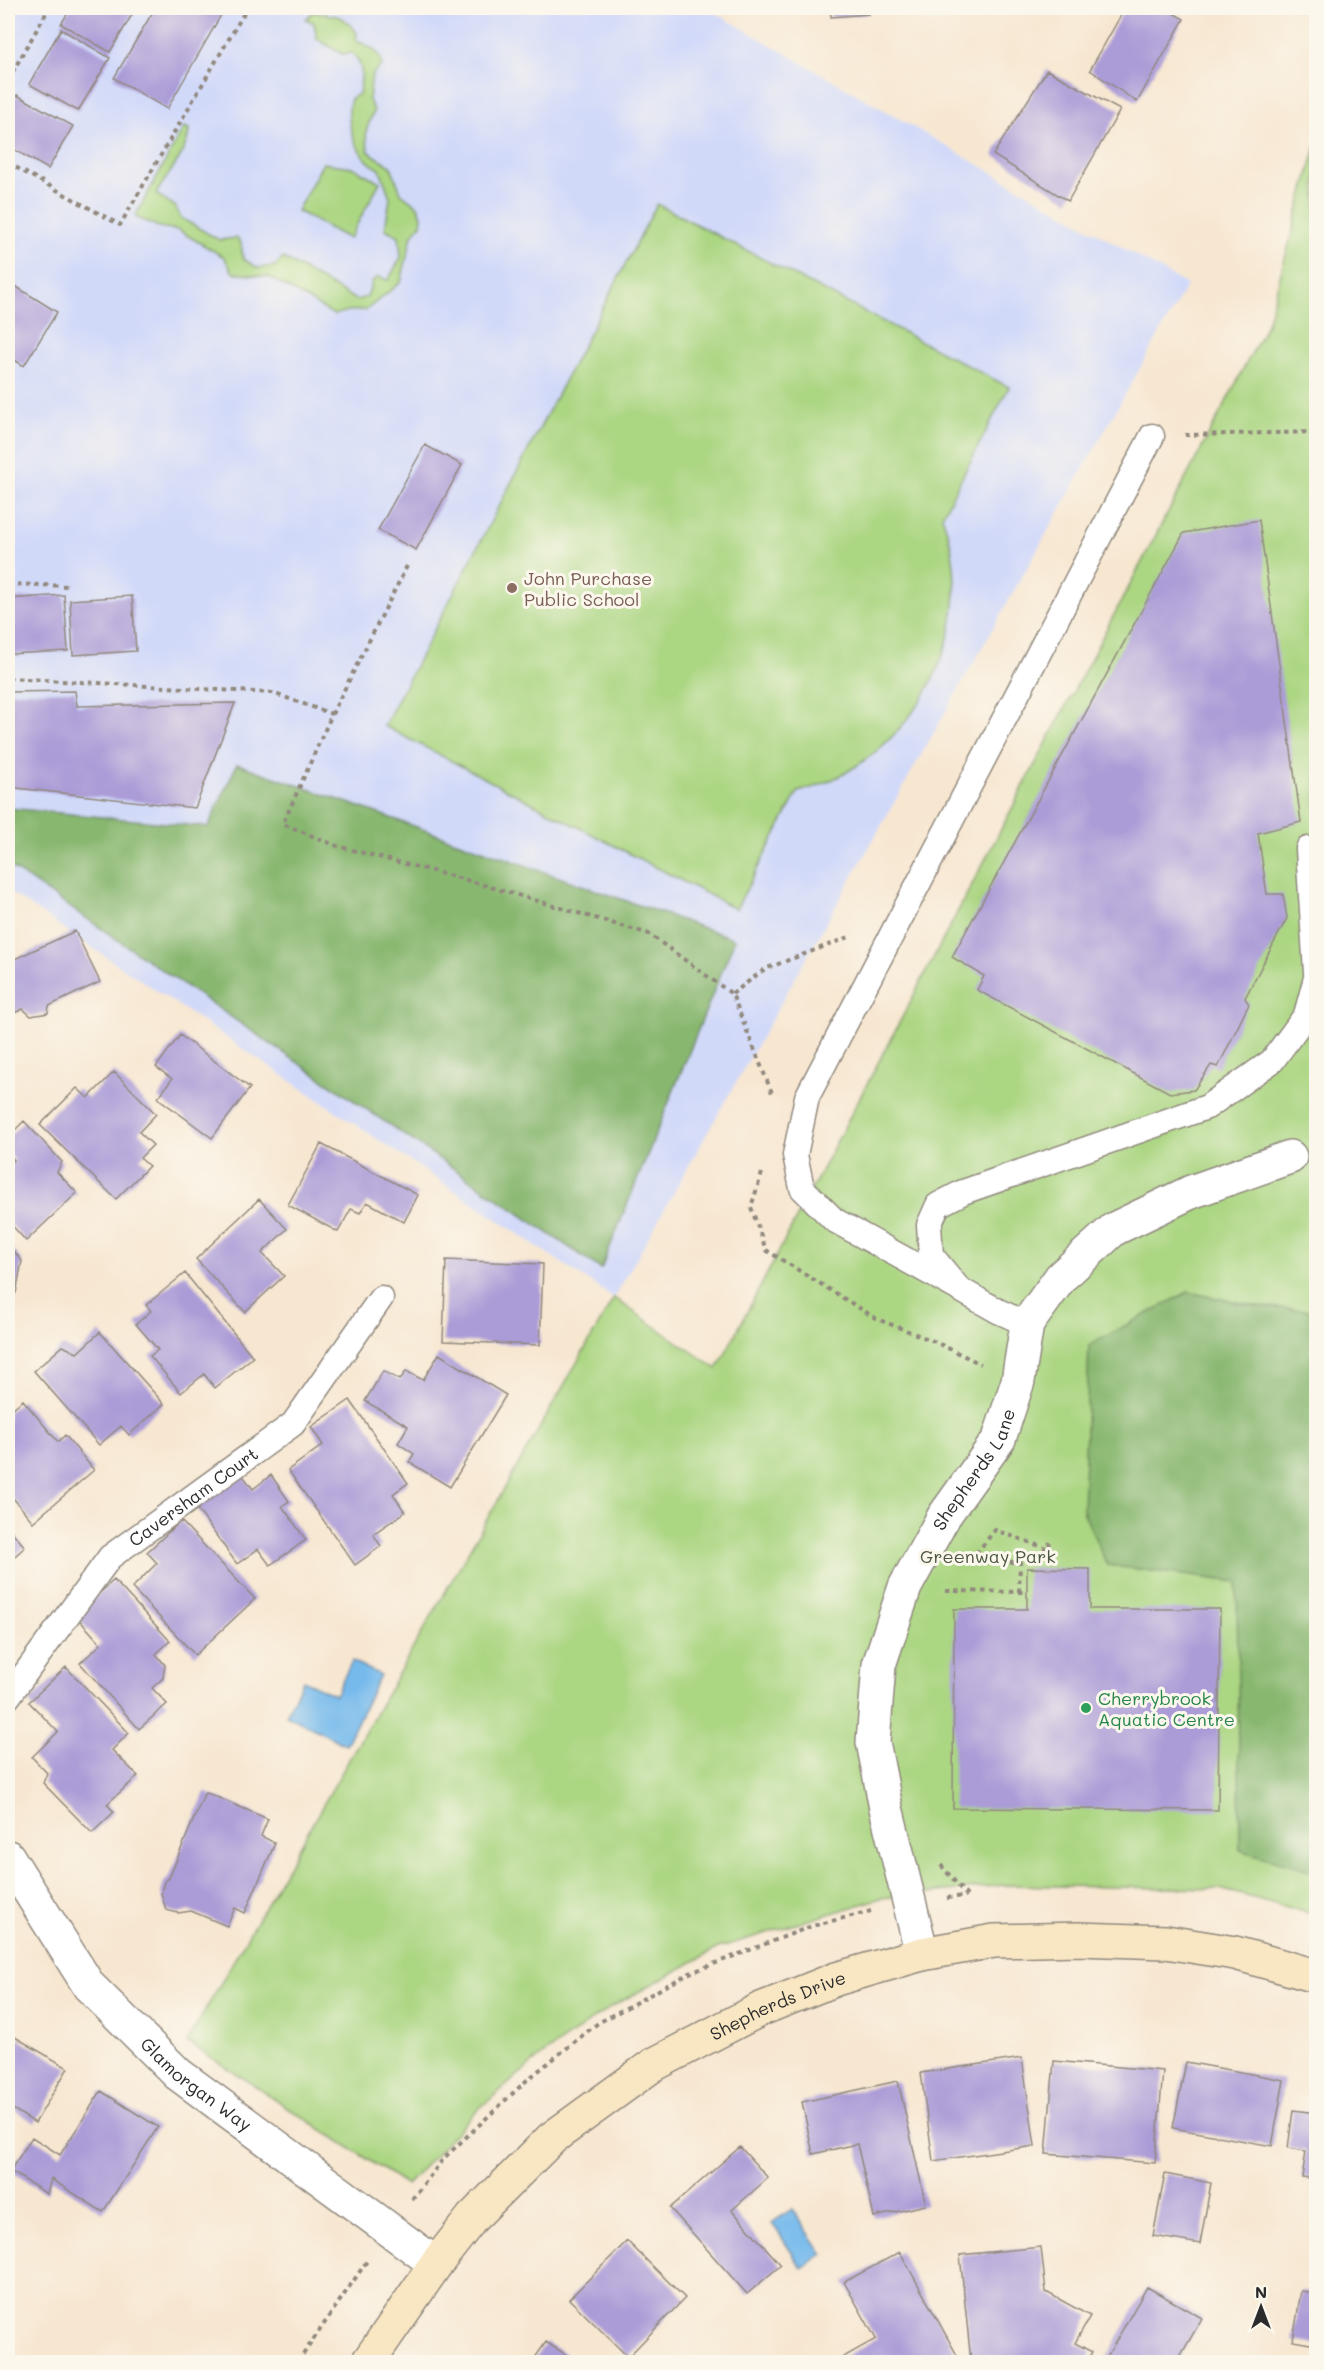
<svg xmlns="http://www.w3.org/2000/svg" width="1324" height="2370" font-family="Mali,sans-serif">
<rect width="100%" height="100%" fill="#fbf7ec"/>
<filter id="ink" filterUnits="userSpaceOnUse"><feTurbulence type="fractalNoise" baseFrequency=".0167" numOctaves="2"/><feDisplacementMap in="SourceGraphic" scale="12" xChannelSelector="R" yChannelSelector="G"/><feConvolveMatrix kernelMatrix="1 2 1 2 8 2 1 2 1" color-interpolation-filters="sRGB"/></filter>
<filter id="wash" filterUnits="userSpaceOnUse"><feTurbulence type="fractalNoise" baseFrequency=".008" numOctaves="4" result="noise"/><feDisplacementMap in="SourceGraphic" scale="24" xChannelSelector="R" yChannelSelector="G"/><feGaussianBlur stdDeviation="1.35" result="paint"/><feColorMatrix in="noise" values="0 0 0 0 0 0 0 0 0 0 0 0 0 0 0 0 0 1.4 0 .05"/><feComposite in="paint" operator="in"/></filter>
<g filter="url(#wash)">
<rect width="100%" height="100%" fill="#f7e7d1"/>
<path fill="#d1d9f9" d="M 8,8 L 707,8 L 1187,285 L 614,1298 L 8,891 Z"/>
<path fill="#abd682" stroke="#6b8056" stroke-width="1.5" d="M 313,12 C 334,17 342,11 357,33 L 356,40 C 368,47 381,50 382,65 L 372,75 L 369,100 L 374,111 C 366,129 364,132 369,152 L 391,166 L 401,193 L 418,206 L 422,216 L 421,225 L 412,235 L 401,282 L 366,310 L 348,311 L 334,315 L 269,277 L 233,273 L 224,257 L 178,230 L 159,227 L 135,217 L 184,127 L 189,129 C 188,153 168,173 156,194 L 175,206 L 181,218 L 219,240 L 237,238 L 241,243 L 243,259 L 258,268 L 275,266 L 283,258 L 356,300 L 367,297 L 372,282 L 378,277 L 388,280 L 401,257 L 399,236 L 385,229 L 390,198 L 380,169 C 356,159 344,122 351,98 L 359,94 C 361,78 366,64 351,53 L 342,54 L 317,39 L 314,23 L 306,19 Z
M 1316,146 L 1316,1915 L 1220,1889 L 1004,1885 L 881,1898 L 718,1948 L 611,2007 L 541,2056 L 474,2113 L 407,2185 L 187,2042 L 614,1298 L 717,1369 L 1267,324 Z
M 323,163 L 352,167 L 380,182 L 349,239 L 297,211 Z
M 657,204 L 1009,387 L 942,516 C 986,629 913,762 798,792 L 736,909 L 384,726 Z"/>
<path fill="#88b770" stroke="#5a714e" stroke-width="1.5" d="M 237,764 L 735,939 L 601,1269 L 8,865 L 8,808 L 208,827 Z
M 1188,1292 L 1256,1306 L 1316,1311 L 1316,1872 L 1240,1850 L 1237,1582 L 1107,1565 L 1083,1511 L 1089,1345 Z"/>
<path fill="#76baec" stroke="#50728c" stroke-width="1.5" d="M 352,1661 L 380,1675 L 346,1745 L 286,1715 L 303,1680 L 335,1695 Z
M 792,2209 L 823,2254 L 802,2268 L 772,2223 Z"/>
<g id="blocks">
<path fill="#ab9bd7" d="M 71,8 L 136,8 L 110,52 L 61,24 Z
M 155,8 L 225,8 L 167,109 L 114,78 Z
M 830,8 L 869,8 L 869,14 L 831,17 Z
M 1125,8 L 1164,8 L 1184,19 L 1137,102 L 1090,70 Z
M 61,29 L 110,58 L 78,111 L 29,84 Z
M 1047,70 L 1120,110 L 1068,201 L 993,155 Z
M 17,95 L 73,126 L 48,169 L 8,146 L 8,112 Z
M 12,284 L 57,312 L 24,366 L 8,356 L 8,290 Z
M 425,445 L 462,465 L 416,550 L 378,530 Z
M 1259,520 L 1301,822 L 1258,833 L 1267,894 L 1283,894 L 1287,918 L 1245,998 L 1249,1004 L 1218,1067 L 1211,1065 L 1194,1090 L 1170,1093 L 977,990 L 984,976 L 952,957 L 1184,533 Z
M 64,595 L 68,651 L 8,654 L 8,599 Z
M 132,596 L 136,651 L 73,655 L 70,600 Z
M 75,691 L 77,706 L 235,703 L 195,808 L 8,787 L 8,692 Z
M 75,931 L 100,982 L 49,1006 L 48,1013 L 31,1016 L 23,1009 L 8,1016 L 8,962 Z
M 180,1035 L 250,1088 L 212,1138 L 158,1098 L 172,1079 L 156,1067 Z
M 114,1072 L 156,1114 L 139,1132 L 153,1145 L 140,1158 L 149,1166 L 116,1199 L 40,1125 L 77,1088 L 88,1098 Z
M 24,1121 L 62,1162 L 57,1172 L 77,1193 L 26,1241 L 8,1221 L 9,1179 L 8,1166 L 14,1160 L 8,1152 L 8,1137 Z
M 321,1144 L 418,1195 L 404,1222 L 367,1202 L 360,1213 L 351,1209 L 338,1232 L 288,1205 Z
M 259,1199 L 287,1229 L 262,1253 L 284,1276 L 245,1312 L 196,1259 Z
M 8,1244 L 22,1261 L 16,1293 L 8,1300 Z
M 446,1260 L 543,1264 L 540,1345 L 443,1341 Z
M 185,1273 L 253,1357 L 215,1388 L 204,1374 L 181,1393 L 150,1356 L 158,1350 L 136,1324 L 151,1311 L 146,1305 Z
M 100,1332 L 164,1404 L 129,1435 L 121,1426 L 99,1445 L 34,1371 L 63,1346 L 77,1353 Z
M 439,1354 L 506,1395 L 450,1487 L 409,1462 L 414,1454 L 398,1443 L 408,1426 L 365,1401 L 383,1371 L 400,1380 L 406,1371 L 423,1380 Z
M 23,1400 L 58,1442 L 65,1435 L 94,1470 L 33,1522 L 8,1492 L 8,1412 Z
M 350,1400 L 408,1483 L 393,1494 L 405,1512 L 373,1534 L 381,1546 L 355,1565 L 288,1470 L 323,1445 L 311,1427 Z
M 240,1472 L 253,1489 L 271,1475 L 289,1501 L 282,1506 L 306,1540 L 270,1565 L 258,1549 L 237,1564 L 194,1505 Z
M 181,1521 L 255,1599 L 195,1655 L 132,1588 L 157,1563 L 147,1552 Z
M 8,1527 L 25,1547 L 8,1562 Z
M 1027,1568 L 1090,1569 L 1090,1609 L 1220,1609 L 1218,1810 L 953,1808 L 954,1609 L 1027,1609 Z
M 114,1580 L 170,1641 L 156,1654 L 165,1665 L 163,1678 L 152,1688 L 167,1704 L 139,1729 L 80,1663 L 101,1644 L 75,1615 Z
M 66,1667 L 129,1733 L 112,1750 L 138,1776 L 107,1804 L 114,1812 L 92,1833 L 43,1783 L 47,1773 L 32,1757 L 58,1732 L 29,1702 Z
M 205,1792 L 268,1819 L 261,1836 L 275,1843 L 245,1913 L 235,1908 L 227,1926 L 191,1911 L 178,1913 L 166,1910 L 161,1893 L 164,1882 L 169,1878 Z
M 8,2033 L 68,2068 L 35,2123 L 8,2106 Z
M 1022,2058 L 1035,2146 L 933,2161 L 921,2073 Z
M 1054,2061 L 1163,2071 L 1155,2163 L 1046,2154 Z
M 1186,2062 L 1284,2080 L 1272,2146 L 1173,2128 Z
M 898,2081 L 926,2205 L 874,2217 L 857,2144 L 813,2154 L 802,2102 Z
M 101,2091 L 158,2127 L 103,2212 L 51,2179 L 47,2194 L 10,2171 L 32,2137 L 60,2155 Z
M 1293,2110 L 1316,2113 L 1316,2179 L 1302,2177 L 1306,2151 L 1288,2148 Z
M 740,2147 L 768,2178 L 732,2210 L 781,2265 L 747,2294 L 670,2208 Z
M 1165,2174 L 1211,2183 L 1200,2244 L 1153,2236 Z
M 627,2241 L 685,2298 L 628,2357 L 569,2299 Z
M 1041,2247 L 1046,2292 L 1090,2316 L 1075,2343 L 1092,2352 L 1086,2362 L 1030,2362 L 1025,2360 L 971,2362 L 960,2255 Z
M 900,2252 L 958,2357 L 948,2362 L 839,2362 L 838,2360 L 876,2339 L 844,2282 Z
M 1147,2287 L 1202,2318 L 1177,2362 L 1104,2362 Z
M 1301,2291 L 1316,2293 L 1316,2345 L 1293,2341 Z
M 546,2342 L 578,2362 L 532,2362 Z"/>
</g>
</g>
<g filter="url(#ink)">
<use href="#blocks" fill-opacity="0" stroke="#91897e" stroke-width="1.5"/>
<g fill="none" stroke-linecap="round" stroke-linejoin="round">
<g stroke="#91897e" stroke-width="27">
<g id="lane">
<path d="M 1308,849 L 1316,972"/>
<path d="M 959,1289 L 834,1220 L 802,1188 L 795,1155 L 807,1097 L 1152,436"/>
<path d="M 1027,1324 L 998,1311 L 959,1289 L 931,1255 L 929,1225 L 938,1205 L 963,1192 L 1207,1107 L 1272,1061 L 1306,1015 L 1316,978"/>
<path id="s1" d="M 8,1697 L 110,1557 L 293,1424 L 381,1298"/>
</g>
</g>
<g stroke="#91897e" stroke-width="36">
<g id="street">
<path id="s2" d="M 8,1857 L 89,1986 L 178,2074 L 436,2264"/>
<path id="s3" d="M 922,1954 L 886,1808 L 873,1742 L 879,1665 L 905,1587 L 944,1516 L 999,1439 L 1018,1381 L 1027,1324 L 1061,1277 L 1114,1229 L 1191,1192 L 1290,1157"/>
</g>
</g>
<g stroke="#91897e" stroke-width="36">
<g id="secondary">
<path id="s4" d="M 368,2362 L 436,2264 L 472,2218 L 552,2138 L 653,2065 L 761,2009 L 836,1979 L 922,1954 L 994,1941 L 1078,1939 L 1166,1942 L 1235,1953 L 1316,1976"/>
</g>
</g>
<path stroke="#91897e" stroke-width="4" stroke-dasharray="4.5 4.5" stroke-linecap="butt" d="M 8,80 L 49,8
M 8,163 L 120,225 L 247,8
M 1185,435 L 1316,432
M 407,566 L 332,714 L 283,824 L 337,846 L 470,881 L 649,934 L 732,994 L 772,1093
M 8,584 L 70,586
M 8,678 L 273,693 L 332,714
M 732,994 L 765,969 L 852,936
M 762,1173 L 751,1207 L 766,1250 L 877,1319 L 931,1340 L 981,1364
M 946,1591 L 1027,1592
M 1019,1592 L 1020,1562 L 970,1561 L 995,1530 L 1048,1549 L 1050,1542
M 941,1865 L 967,1896
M 947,1898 L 966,1896
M 412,2199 L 444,2158 L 527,2080 L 598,2023 L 690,1973 L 812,1926 L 871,1911
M 298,2362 L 367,2261"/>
<use href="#lane" stroke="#fff" stroke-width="24"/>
<use href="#street" stroke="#fff" stroke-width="33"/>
<use href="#secondary" stroke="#f9e7c3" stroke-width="33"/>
</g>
</g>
<circle fill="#8d6e63" stroke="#fbf7ec" stroke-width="2" cx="512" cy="588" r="6"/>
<circle fill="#2e9e5b" stroke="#fbf7ec" stroke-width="2" cx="1086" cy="1708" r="6"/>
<g text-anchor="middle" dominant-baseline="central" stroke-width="6" stroke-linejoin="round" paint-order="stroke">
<g font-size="18" fill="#785e54" stroke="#fbf7ec" text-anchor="start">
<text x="524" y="578">John Purchase<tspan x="524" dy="21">Public School</tspan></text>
</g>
<g font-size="18" fill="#2b2b2b" stroke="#fbf7ec">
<text stroke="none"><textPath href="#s3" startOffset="514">Shepherds Lane</textPath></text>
<text stroke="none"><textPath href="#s1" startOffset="276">Caversham Court</textPath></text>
<text stroke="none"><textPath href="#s4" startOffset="554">Shepherds Drive</textPath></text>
<text stroke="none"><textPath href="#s2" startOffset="298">Glamorgan Way</textPath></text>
</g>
<g font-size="18" fill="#4b5641" stroke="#fbf7ec">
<text x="988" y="1556">Greenway Park</text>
</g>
<g font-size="18" fill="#27864d" stroke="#fbf7ec" text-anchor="start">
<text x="1098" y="1698">Cherrybrook<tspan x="1098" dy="21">Aquatic Centre</tspan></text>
</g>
</g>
<rect width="1324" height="2370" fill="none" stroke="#fbf7ec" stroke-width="30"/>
<g transform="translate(1261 2307)" stroke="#fbf7ec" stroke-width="4.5" paint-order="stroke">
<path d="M0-4.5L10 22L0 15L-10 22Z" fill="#2b2b2b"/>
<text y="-9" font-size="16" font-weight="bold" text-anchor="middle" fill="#2b2b2b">N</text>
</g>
</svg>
